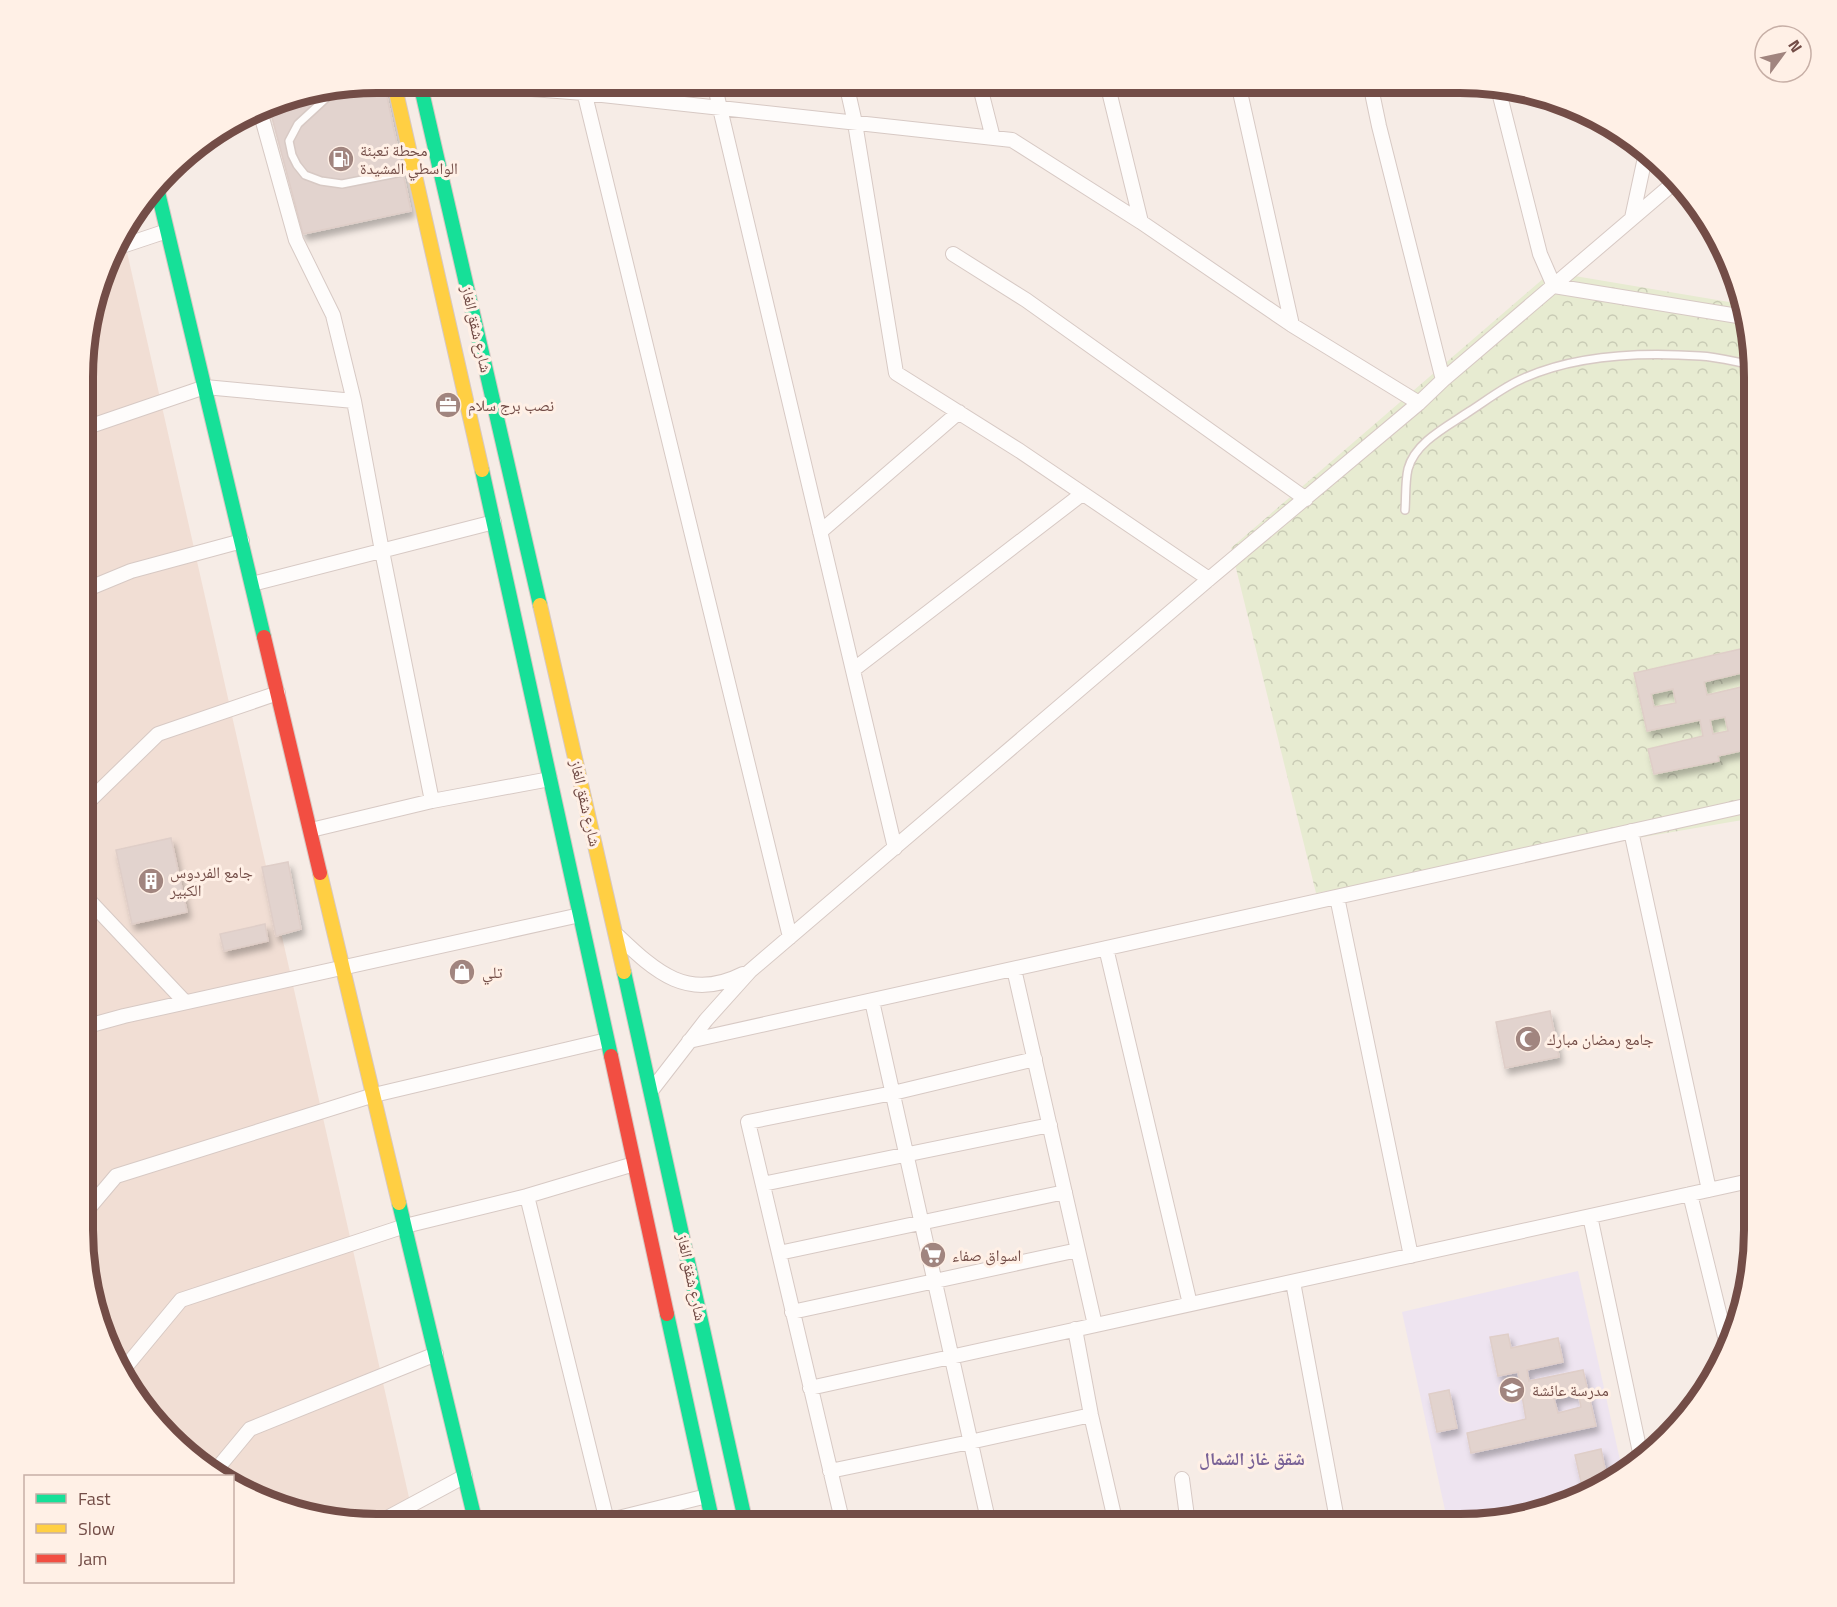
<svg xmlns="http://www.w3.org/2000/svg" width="1837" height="1607" font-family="'Titillium Web','Noto Naskh Arabic',sans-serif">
<defs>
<pattern id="park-crowns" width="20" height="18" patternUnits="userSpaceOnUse" patternTransform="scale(1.5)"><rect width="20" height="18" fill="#e7ebd1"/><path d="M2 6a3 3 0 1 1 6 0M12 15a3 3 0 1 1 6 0" fill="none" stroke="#c9cbb5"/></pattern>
<filter id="shadow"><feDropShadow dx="3.5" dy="6" stdDeviation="3" flood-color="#0004"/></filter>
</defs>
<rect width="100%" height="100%" fill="#f6ece6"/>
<path fill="#f1ded4" d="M 122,230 L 415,1524 L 377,1524 L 264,1502 L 233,1481 L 232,1476 L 226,1476 L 169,1438 L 105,1343 L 83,1249 L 85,338 Z"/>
<path fill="#eee4f0" d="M 1578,1271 L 1622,1469 L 1573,1502 L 1479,1524 L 1448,1524 L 1402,1312 Z"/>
<path fill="url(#park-crowns)" d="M 1551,272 L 1741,304 L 1754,358 L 1754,818 L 1316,893 L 1231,548 Z"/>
<path fill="#e2d3ce" stroke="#dfcec8" stroke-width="1.5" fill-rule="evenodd" filter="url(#shadow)" d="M 377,82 L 384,83 L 411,211 L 303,234 L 269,106 L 282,98 Z
M 1754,646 L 1754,670 L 1704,682 L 1707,695 L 1754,684 L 1754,748 L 1718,756 L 1719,761 L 1654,774 L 1648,749 L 1703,736 L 1700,720 L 1647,731 L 1634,673 ZM 1673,689 L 1676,703 L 1654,707 L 1651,694 ZM 1725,717 L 1728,731 L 1713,734 L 1710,720 Z
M 171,838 L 187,912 L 132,924 L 116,850 Z
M 288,862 L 301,929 L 276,936 L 262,867 Z
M 265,924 L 268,941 L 224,951 L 220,934 Z
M 1550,1011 L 1559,1057 L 1505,1068 L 1496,1022 Z
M 1508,1334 L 1511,1348 L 1558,1338 L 1563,1362 L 1527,1370 L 1529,1381 L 1583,1370 L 1596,1426 L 1471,1453 L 1467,1433 L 1526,1419 L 1518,1372 L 1498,1376 L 1490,1337 ZM 1578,1393 L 1581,1407 L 1558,1413 L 1554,1399 Z
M 1449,1390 L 1457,1428 L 1437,1432 L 1429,1394 Z
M 1601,1449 L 1607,1479 L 1584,1495 L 1575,1455 Z"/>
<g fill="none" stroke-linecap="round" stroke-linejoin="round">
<g stroke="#d7c9c4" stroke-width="10">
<path id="lane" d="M 336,89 L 298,124 L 289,141 L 292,155 L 297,165 L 305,175 L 321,181 L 342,184 L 412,170
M 1405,510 C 1406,497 1405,482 1408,469 C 1415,442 1448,426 1470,411 C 1487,400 1505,386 1524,378 C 1578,354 1642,352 1700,356 C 1718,357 1736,362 1754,365"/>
</g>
<g stroke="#d7c9c4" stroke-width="16">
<path id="street" d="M 454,83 L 584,93 L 1012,140 L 1141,222 L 1292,325 L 1419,403
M 582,83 L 790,937
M 714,83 L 895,848
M 846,83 L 855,123 L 896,373 L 1020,451 L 1209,579
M 979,83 L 993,138
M 1107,83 L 1141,222
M 1238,83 L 1292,325
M 1370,83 L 1379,126 L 1443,380
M 1498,88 L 1540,254 L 1554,286 L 1744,317
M 260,111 L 296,240 L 333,315 L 354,401
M 1632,218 L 1646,153
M 116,248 L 167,231
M 953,254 L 1026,300 L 1306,499
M 85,428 L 205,387 L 354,401 L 382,551 L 432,801
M 820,532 L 959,412
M 252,584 L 494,522
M 85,590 L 131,571 L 242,541
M 853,670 L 1082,494
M 84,806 L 158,734 L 278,693
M 311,830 L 432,801 L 550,779
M 1631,831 L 1709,1190
M 84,895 L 185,1002
M 1337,897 L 1411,1256
M 618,936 C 656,972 688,1002 743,974
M 1106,948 L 1190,1304
M 1014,969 L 1095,1325
M 872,1001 L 989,1524
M 84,1027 L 124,1016 L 580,915
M 689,1041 L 1754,804
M 651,1091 L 706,1020 L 750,971 L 1209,579 L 1419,403 L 1443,380 L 1676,181
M 763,1184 L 1050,1125
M 1690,1194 L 1728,1349
M 527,1196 L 634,1164
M 83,1215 L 116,1176 L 374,1095 L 607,1040
M 1590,1216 L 1641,1457
M 779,1253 L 1065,1192
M 1293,1282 L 1336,1514 L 1336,1524
M 792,1312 L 1078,1250
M 1075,1329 L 1091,1415 L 1116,1524
M 123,1370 L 181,1300 L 405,1226 L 527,1196 L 607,1521
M 810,1388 L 1754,1180
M 216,1470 L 250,1429 L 436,1354
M 830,1471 L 970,1442 L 1091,1415
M 1182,1479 L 1188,1524
M 376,1524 L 465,1476
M 594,1524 L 707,1496
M 843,1524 L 748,1122 L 893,1093 L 1035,1059"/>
</g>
<g stroke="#d7c8c3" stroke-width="16">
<path id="fast" d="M 420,83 L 540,605
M 157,188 L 264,637
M 482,470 L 611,1056
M 624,972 L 746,1524
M 399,1203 L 476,1524
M 667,1314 L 713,1524"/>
</g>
<g stroke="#d7c8c3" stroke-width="16">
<path id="slow" d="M 394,83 L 482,470
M 540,605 L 624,972
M 320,873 L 399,1203"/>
</g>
<g stroke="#d7c8c3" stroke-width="16">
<path id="jam" d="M 264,637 L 320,873
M 611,1056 L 667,1314"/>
</g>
<use href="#lane" stroke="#fefcfb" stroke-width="7"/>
<use href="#street" stroke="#fefcfb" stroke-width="14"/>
<use href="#fast" stroke="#16e098" stroke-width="14"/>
<use href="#slow" stroke="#ffcf43" stroke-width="14"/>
<use href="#jam" stroke="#f24e42" stroke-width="14"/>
</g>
<defs>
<g id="fuel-disc" transform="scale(1.35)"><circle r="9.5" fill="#a1857f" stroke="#fff0e6"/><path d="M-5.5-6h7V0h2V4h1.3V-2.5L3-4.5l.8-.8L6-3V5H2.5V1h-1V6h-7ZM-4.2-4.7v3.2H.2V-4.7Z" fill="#fff"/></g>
<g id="office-disc" transform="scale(1.35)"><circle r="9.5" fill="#a1857f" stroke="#fff0e6"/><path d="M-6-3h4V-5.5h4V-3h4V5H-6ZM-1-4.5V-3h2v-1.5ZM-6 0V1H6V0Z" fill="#fff"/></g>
<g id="building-disc" transform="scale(1.35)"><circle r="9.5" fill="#a1857f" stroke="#fff0e6"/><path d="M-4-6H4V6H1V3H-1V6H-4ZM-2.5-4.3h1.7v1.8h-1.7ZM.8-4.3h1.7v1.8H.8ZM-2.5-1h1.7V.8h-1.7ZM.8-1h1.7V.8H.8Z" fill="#fff"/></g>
<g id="shop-disc" transform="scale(1.35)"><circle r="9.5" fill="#a1857f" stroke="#fff0e6"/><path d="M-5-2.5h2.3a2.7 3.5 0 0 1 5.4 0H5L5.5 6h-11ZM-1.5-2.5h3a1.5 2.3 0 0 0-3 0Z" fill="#fff"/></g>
<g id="mosque-disc" transform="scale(1.35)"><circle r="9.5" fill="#a1857f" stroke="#fff0e6"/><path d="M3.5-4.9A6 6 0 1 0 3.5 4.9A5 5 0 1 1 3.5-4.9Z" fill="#fff"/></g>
<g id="supermarket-disc" transform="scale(1.35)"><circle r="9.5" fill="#a1857f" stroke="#fff0e6"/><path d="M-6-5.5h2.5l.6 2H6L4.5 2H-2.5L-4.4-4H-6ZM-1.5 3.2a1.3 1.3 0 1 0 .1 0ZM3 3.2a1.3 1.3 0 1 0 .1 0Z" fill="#fff"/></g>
<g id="school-disc" transform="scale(1.35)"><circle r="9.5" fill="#a1857f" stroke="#fff0e6"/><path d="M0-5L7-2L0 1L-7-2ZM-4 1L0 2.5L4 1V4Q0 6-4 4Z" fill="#fff"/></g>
</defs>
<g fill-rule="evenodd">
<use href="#fuel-disc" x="341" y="159"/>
<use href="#office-disc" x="448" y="405"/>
<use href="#building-disc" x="151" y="881"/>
<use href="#shop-disc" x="462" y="972"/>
<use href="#mosque-disc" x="1528" y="1039"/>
<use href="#supermarket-disc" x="933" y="1255"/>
<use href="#school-disc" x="1512" y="1390"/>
</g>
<g text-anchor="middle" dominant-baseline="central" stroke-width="6" stroke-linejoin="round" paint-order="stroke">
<g font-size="16" fill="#734d47" stroke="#fff0e6" text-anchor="start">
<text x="360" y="150">محطة تعبئة<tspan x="360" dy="18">الواسطي المشيدة</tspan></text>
<text x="468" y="405">نصب برج سلام</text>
<text x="170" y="872">جامع الفردوس<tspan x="170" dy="18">الكبير</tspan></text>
<text x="482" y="972">تلي</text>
<text x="1547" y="1039">جامع رمضان مبارك</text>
<text x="952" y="1255">اسواق صفاء</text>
<text x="1532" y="1390">مدرسة عائشة</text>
</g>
<g font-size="16" fill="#734d47" stroke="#fff0e6">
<text transform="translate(477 329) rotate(77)">شارع شقق الغاز</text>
<text transform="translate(586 803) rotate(77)">شارع شقق الغاز</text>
<text transform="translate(692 1277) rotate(78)">شارع شقق الغاز</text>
</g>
<g font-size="18" font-weight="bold" fill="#796297" stroke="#fff0e6">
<text x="1252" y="1458">شقق غاز الشمال</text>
</g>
</g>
<path d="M0 0H1837V1607H0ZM377 93H1460A284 284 0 0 1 1744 377V1230A284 284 0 0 1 1460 1514H377A284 284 0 0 1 93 1230V377A284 284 0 0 1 377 93Z" fill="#fff0e6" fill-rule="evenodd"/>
<path fill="none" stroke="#734d47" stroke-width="8" d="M377 93H1460A284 284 0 0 1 1744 377V1230A284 284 0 0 1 1460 1514H377A284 284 0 0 1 93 1230V377A284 284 0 0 1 377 93Z"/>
<rect x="24" y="1475" width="210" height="108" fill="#fff0e6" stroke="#c7afa6" stroke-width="1.5"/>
<rect x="36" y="1494" width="30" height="9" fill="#16e098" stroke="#c7afa6" stroke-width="1.5"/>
<text x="78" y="1505" font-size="18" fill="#734d47">Fast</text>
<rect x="36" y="1524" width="30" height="9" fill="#ffcf43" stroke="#c7afa6" stroke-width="1.5"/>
<text x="78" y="1535" font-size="18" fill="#734d47">Slow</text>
<rect x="36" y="1554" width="30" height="9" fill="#f24e42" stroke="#c7afa6" stroke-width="1.5"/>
<text x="78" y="1565" font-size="18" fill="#734d47">Jam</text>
<g transform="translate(1783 54) rotate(57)"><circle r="28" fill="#fff0e6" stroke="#c7afa6" stroke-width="1.5"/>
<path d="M0-4.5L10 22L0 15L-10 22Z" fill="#a1857f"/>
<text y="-9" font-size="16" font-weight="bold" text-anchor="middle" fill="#734d47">N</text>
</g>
</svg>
